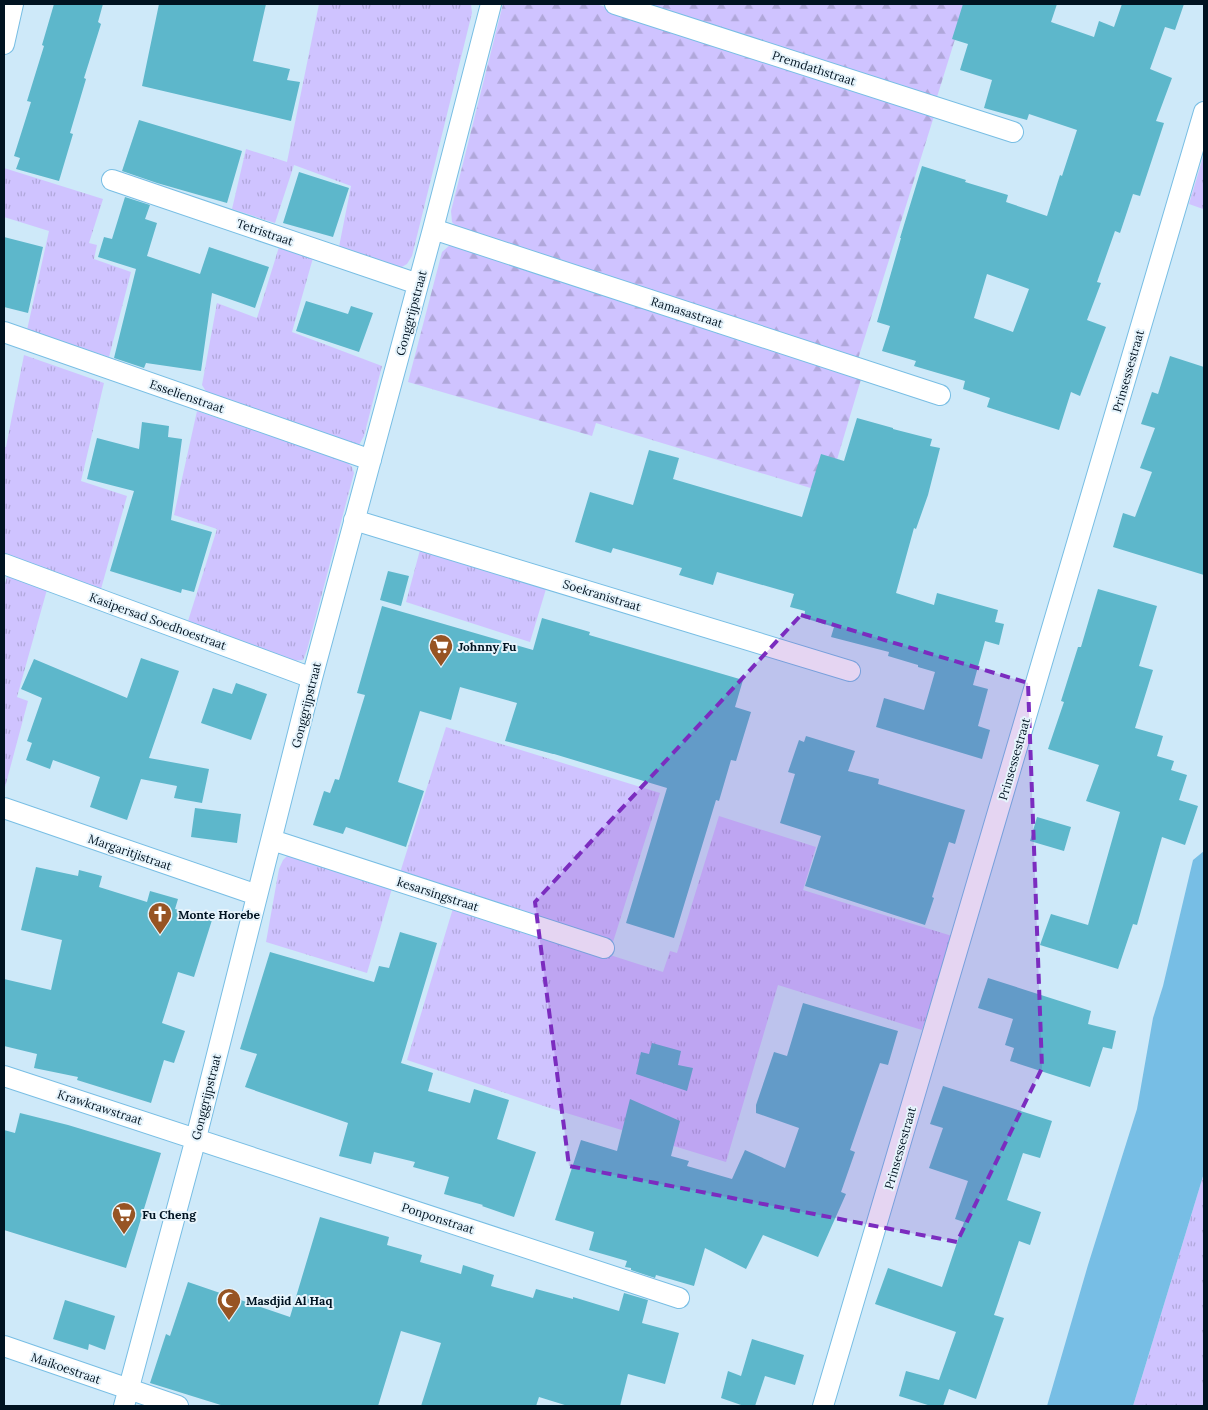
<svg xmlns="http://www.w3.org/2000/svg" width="1208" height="1410" font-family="Lora,serif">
<defs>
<pattern id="grass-tufts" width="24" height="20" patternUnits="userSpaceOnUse" patternTransform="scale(1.25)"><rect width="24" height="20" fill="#cfc3ff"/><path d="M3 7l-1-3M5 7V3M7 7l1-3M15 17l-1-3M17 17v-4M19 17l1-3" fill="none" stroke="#b0a7da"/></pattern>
<pattern id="forest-firs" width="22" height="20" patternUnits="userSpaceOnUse" patternTransform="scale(1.25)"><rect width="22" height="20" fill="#cfc3ff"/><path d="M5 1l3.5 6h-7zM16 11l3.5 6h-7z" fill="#b0a7da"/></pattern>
</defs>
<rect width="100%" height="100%" fill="#cee9f9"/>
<path fill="url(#grass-tufts)" d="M 319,4 L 471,4 L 472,13 L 412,256 L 407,264 L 400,268 L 338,252 L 351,186 L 294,165 L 275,223 L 232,209 L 246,149 L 287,162 Z
M 1204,154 L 1204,205 L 1203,209 L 1189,204 Z
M 4,168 L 103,199 L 89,243 L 97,245 L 94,259 L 131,272 L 109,357 L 27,330 L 49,231 L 4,217 Z
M 279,247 L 313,258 L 292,332 L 382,366 L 364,436 L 359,445 L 348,445 L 207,393 L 202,385 L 217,303 L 257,318 Z
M 24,355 L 104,383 L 81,481 L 127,496 L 101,589 L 4,556 L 4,447 L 6,447 Z
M 197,411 L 346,461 L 352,467 L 354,473 L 307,650 L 303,660 L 291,661 L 188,621 L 217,529 L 174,515 Z
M 420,550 L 546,589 L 530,642 L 406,602 Z
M 8,572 L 48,586 L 17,697 L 28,701 L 4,791 L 4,588 Z
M 446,727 L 660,793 L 613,942 L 399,876 Z
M 719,816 L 816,847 L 803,890 L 952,936 L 922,1030 L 778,985 L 726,1162 L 550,1108 L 407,1060 L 454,905 L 663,972 L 670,951 L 677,953 Z
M 288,855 L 393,885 L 367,973 L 266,942 L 279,869 L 283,860 Z
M 1204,1173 L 1204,1402 L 1203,1406 L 1133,1406 Z"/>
<path fill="url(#forest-firs)" d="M 503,4 L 596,4 L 935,113 L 858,359 L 461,232 L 452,222 L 451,211 Z
M 647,4 L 966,4 L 937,97 Z
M 450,245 L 461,246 L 862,376 L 827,493 L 596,423 L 592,436 L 408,382 L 442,252 Z"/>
<path fill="#77bee5" d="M 1204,851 L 1204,1173 L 1133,1406 L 1047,1406 L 1088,1265 L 1137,1109 L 1153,1018 L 1163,986 L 1193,860 Z"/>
<path fill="#5db7cb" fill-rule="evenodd" d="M 54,4 L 103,4 L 98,22 L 101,24 L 84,78 L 86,79 L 70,133 L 73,134 L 59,181 L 16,169 L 20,158 L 14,156 L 31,102 L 27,101 L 44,46 L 42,45 Z
M 159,4 L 266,4 L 253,61 L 290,69 L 287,80 L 300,82 L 291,121 L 142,86 Z
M 963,4 L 1057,4 L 1051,22 L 1094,37 L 1099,21 L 1114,27 L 1122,4 L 1184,4 L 1175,30 L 1165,27 L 1150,69 L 1172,78 L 1156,121 L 1164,123 L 1140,196 L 1133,194 L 1120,233 L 1115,231 L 1097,282 L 1101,283 L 1087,320 L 1106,327 L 1080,396 L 1071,392 L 1059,430 L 987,407 L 990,398 L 963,389 L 965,381 L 914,366 L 916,361 L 882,351 L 890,326 L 877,322 L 901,238 L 900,238 L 922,166 L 966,180 L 965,182 L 1008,195 L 1006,202 L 1047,216 L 1060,175 L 1062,176 L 1077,130 L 1029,114 L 1027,120 L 984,108 L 992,80 L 960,70 L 968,44 L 952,39 ZM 987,274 L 1029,289 L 1013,332 L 974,318 Z
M 139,120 L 242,151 L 227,203 L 157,183 L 122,171 Z
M 299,172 L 349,188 L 333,237 L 283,223 Z
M 125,197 L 150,205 L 145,219 L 157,223 L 147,256 L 200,274 L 209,247 L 269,267 L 255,308 L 212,293 L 201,371 L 146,363 L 144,368 L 114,358 L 136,269 L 98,257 L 104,237 L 112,239 Z
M 4,237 L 43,247 L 28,313 L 4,307 Z
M 306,301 L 348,314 L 351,306 L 373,313 L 359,352 L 296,331 Z
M 1170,356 L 1204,367 L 1204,575 L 1113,547 L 1123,513 L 1135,517 L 1152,472 L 1140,468 L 1155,428 L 1141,424 L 1152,392 L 1158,394 Z
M 857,418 L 893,428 L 893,429 L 932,439 L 930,446 L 940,448 L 928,495 L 916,529 L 914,528 L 896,593 L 934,605 L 937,593 L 998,610 L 995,622 L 1004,624 L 999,645 L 985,641 L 973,685 L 988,689 L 978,726 L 990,730 L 982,759 L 876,727 L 884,698 L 924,710 L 935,672 L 918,667 L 918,665 L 888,656 L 889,652 L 831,637 L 834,627 L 804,618 L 805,611 L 790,607 L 794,594 L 717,572 L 713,585 L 679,575 L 682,568 L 613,548 L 611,553 L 575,542 L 590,492 L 633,505 L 649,450 L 679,458 L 673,479 L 802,517 L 821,454 L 844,461 Z
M 142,422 L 169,426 L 168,437 L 182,439 L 171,520 L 212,532 L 194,592 L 182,589 L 181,593 L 110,571 L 134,491 L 87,479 L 97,438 L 139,449 Z
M 388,571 L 409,576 L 401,606 L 380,600 Z
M 1098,589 L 1157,606 L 1139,666 L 1153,670 L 1135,728 L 1163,736 L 1157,756 L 1174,761 L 1171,770 L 1187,775 L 1179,800 L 1198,806 L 1185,845 L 1162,837 L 1137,925 L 1133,924 L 1118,969 L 1040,945 L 1051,914 L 1088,925 L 1120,812 L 1086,801 L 1099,765 L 1048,749 L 1064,702 L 1061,701 L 1078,647 L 1081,647 Z
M 382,606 L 533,650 L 542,618 L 590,632 L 589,635 L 743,680 L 735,707 L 751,712 L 736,761 L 731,760 L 719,801 L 716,800 L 674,938 L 626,923 L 667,788 L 554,754 L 553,754 L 505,741 L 517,703 L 460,687 L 451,720 L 420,711 L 398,782 L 424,791 L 406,847 L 346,827 L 343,834 L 313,825 L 324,791 L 330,793 L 335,779 L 339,780 L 365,695 L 357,693 Z
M 141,658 L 179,671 L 149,758 L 209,769 L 202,803 L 174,798 L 177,786 L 141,779 L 127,820 L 90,807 L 100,777 L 53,760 L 50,769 L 26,760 L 32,743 L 27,741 L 42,698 L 21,689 L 34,659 L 127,698 Z
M 236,683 L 267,694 L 251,740 L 201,723 L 213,688 L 232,694 Z
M 806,736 L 855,751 L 848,771 L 879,779 L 878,784 L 965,810 L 955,844 L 949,842 L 932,897 L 934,898 L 925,925 L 805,886 L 821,836 L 780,823 L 795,774 L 788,772 L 799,740 L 804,742 Z
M 195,808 L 241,814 L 237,843 L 191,837 Z
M 1037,817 L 1071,827 L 1064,851 L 1030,841 Z
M 36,867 L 78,876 L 79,870 L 102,876 L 99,887 L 147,902 L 150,891 L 178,899 L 175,909 L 212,920 L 194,977 L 178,972 L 162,1023 L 185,1031 L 174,1063 L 164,1060 L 151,1103 L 77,1080 L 78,1077 L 34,1068 L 37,1054 L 4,1046 L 4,979 L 51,990 L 62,940 L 21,930 Z
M 400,932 L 437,943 L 401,1063 L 433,1073 L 428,1091 L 470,1103 L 474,1089 L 509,1100 L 497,1139 L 536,1152 L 514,1217 L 482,1206 L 483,1205 L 444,1194 L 449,1177 L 413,1167 L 415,1162 L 374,1152 L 371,1164 L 339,1156 L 348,1123 L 245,1087 L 257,1054 L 240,1049 L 270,952 L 374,982 L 379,966 L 389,968 Z
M 988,978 L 1091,1011 L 1088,1024 L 1116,1031 L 1112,1049 L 1103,1047 L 1090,1087 L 1010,1061 L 1014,1048 L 1005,1045 L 1013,1019 L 978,1008 Z
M 803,1003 L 898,1031 L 888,1065 L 880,1063 L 850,1150 L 855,1152 L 841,1192 L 846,1194 L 818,1257 L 763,1235 L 746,1269 L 705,1248 L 694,1286 L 656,1275 L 655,1278 L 631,1270 L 631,1268 L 625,1267 L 627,1261 L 589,1250 L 594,1232 L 555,1220 L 581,1140 L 617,1151 L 630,1099 L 680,1121 L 671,1156 L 689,1161 L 687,1166 L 732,1179 L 745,1150 L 785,1168 L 799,1128 L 756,1113 L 756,1105 L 774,1052 L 787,1056 Z
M 652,1043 L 681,1051 L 678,1065 L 693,1068 L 687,1091 L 636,1074 L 641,1052 L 649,1054 Z
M 943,1086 L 1052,1121 L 1040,1158 L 1023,1153 L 1007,1200 L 1041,1212 L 1030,1245 L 1019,1241 L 994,1315 L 1004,1318 L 976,1399 L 949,1389 L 943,1406 L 931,1406 L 899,1396 L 906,1371 L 939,1380 L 956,1332 L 875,1304 L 888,1268 L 942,1287 L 964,1222 L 955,1219 L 968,1181 L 929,1168 L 943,1128 L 930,1124 Z
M 20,1113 L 68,1125 L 161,1153 L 126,1268 L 4,1230 L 4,1130 L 15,1133 Z
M 320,1217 L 389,1237 L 387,1245 L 422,1255 L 420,1262 L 461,1274 L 463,1265 L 494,1275 L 491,1286 L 533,1298 L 536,1289 L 573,1299 L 573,1297 L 619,1311 L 624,1293 L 648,1300 L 642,1323 L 679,1333 L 665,1384 L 628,1374 L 620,1406 L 568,1406 L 539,1397 L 536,1406 L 421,1406 L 441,1343 L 401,1331 L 378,1406 L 224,1406 L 150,1383 L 166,1334 L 170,1336 L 188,1282 L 290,1317 Z
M 65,1300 L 115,1316 L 105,1350 L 89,1344 L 88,1350 L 53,1339 Z
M 752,1339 L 804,1355 L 795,1385 L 765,1376 L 755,1406 L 744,1406 L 721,1398 L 728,1371 L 741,1376 Z"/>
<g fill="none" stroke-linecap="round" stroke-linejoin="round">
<g stroke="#78bee4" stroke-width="22">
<path id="minor" d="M 615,4 L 1013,132
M 4,44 L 13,4
M 112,180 L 418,284
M 433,229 L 940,395
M 4,332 L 371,460
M 354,520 L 850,671
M 4,564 L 312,678
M 4,808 L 257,895
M 272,840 L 604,948
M 4,1076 L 679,1298
M 4,1346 L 178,1406
M 124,1406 L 196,1138 L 312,678 L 433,229 L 491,4
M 823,1406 L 1204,112"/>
</g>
<use href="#minor" stroke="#fff" stroke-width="20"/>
</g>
<path fill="#7b2cbf" fill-opacity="0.2" stroke="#7b2cbf" stroke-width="4" stroke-dasharray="10 6" stroke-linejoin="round" d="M 801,615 L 1028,683 L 1042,1068 L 957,1242 L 569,1166 L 535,902 Z"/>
<defs>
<g id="supermarket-pin" transform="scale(1.25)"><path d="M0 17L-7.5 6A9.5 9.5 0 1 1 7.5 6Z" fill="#975423" stroke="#e6f4fc"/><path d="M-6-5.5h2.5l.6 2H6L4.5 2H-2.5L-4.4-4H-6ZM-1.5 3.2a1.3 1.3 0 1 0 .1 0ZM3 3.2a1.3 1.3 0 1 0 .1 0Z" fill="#fff"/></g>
<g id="church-pin" transform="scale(1.25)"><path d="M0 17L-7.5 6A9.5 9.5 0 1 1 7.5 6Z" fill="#975423" stroke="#e6f4fc"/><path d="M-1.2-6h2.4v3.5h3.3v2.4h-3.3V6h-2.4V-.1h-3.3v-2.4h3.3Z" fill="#fff"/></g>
<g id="mosque-pin" transform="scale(1.25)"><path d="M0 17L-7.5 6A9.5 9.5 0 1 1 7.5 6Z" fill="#975423" stroke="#e6f4fc"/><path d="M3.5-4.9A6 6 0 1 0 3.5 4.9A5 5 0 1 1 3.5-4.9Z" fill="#fff"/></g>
</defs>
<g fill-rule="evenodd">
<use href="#supermarket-pin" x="441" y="646"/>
<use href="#church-pin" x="160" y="914"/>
<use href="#supermarket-pin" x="124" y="1214"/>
<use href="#mosque-pin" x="229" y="1300"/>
</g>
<g text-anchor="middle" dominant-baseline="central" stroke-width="4" stroke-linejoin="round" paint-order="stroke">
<g font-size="12" fill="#001321" stroke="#e6f4fc">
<text transform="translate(814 68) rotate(18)">Premdathstraat</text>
<text transform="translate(265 232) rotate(19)">Tetristraat</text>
<text transform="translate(687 312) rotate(18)">Ramasastraat</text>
<text transform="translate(411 313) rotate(-75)">Gonggrijpstraat</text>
<text transform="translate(1128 371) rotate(-74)">Prinsessestraat</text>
<text transform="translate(187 396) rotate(19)">Esselienstraat</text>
<text transform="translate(602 595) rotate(17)">Soekranistraat</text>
<text transform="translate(158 621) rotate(20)">Kasipersad Soedhoestraat</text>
<text transform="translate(306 705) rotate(-76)">Gonggrijpstraat</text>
<text transform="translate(1014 759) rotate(-74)">Prinsessestraat</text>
<text transform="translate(130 852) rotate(19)">Margaritjistraat</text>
<text transform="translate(438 894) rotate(18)">kesarsingstraat</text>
<text transform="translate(206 1097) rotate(-76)">Gonggrijpstraat</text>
<text transform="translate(100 1107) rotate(18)">Krawkrawstraat</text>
<text transform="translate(900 1148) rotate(-74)">Prinsessestraat</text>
<text transform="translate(438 1218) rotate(18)">Ponponstraat</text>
<text transform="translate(66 1368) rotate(19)">Maikoestraat</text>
</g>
<g font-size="12" font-weight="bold" fill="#001321" stroke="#e6f4fc" text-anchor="start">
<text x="458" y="646">Johnny Fu</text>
<text x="178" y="914">Monte Horebe</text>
<text x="142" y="1214">Fu Cheng</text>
<text x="246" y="1300">Masdjid Al Haq</text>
</g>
</g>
<rect width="1208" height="1410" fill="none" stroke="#001321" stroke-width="10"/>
</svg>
